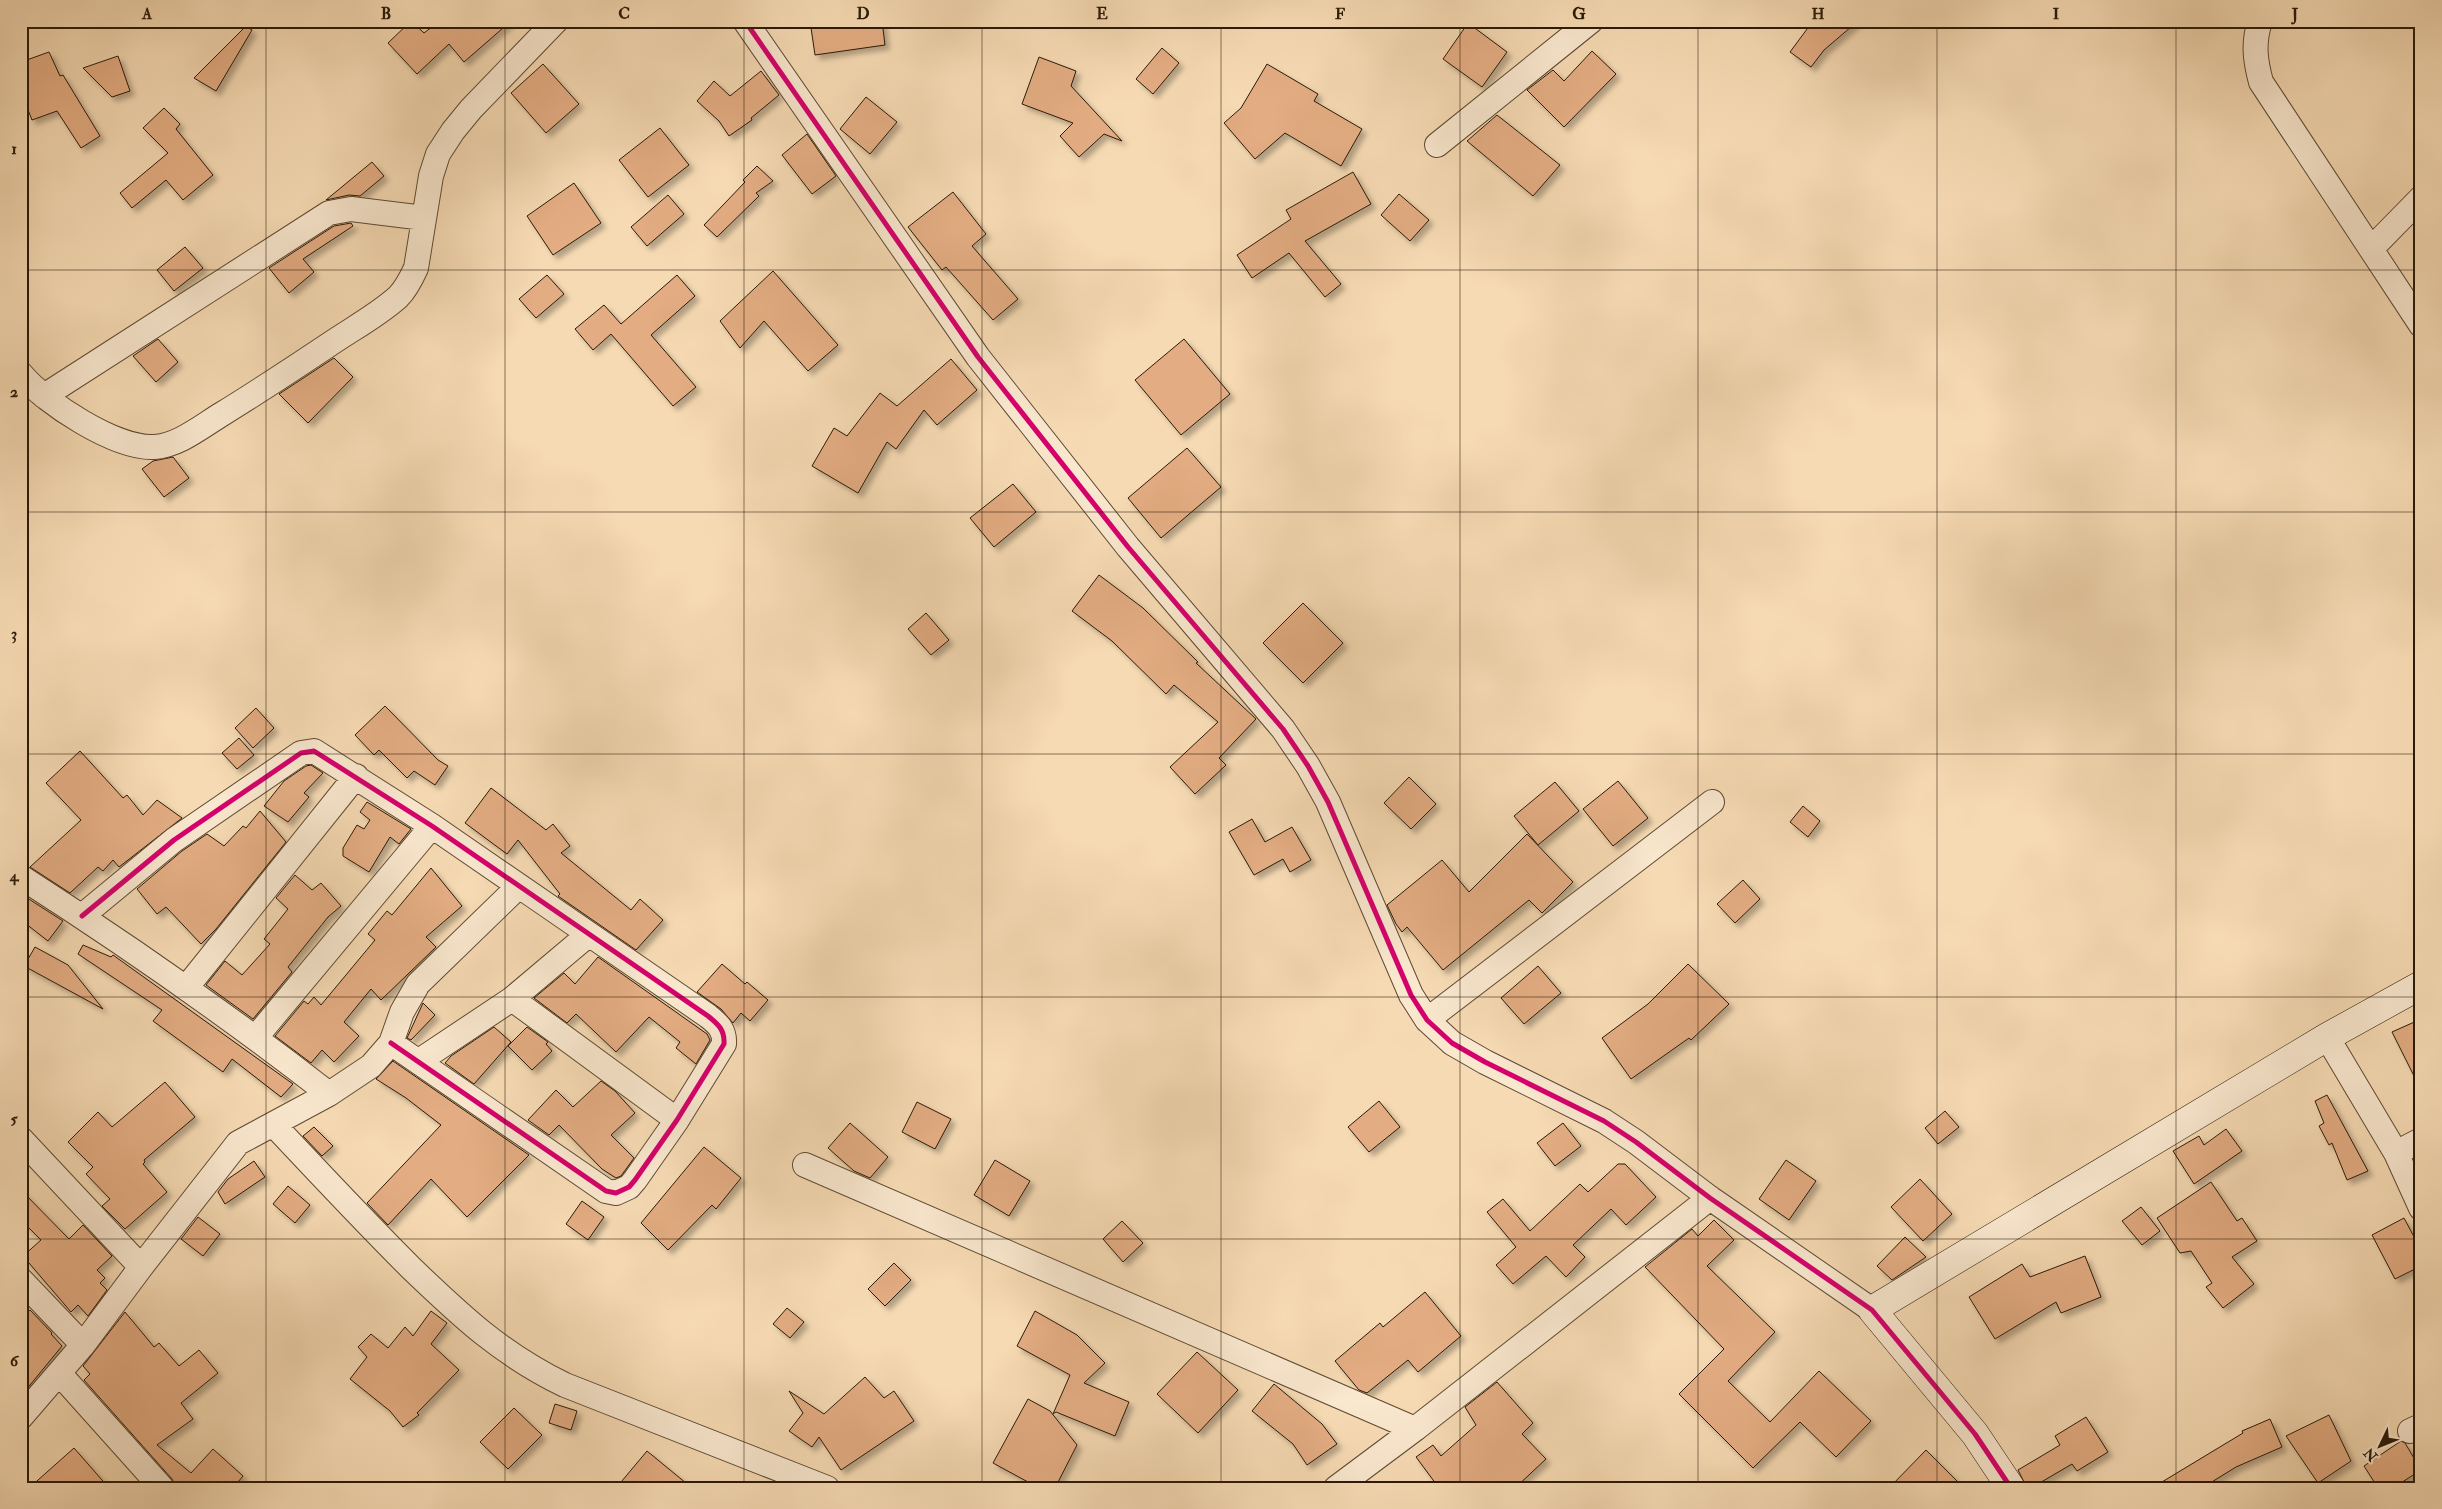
<svg xmlns="http://www.w3.org/2000/svg" width="2442" height="1509" font-family="'IM FELL Double Pica',serif">
<defs>
<filter id="shadow"><feDropShadow dx="4.5" dy="4.5" stdDeviation="2.5" flood-color="#0004"/></filter>
</defs>
<rect width="100%" height="100%" fill="#f6dab3"/>
<filter id="stains"><feTurbulence type="fractalNoise" baseFrequency=".004" numOctaves="4"/><feColorMatrix values="0 0 0 0 .2 0 0 0 0 .09 0 0 0 0 .02 0 0 0 .5 -.17"/></filter>
<radialGradient id="worn" r=".72"><stop offset=".6" stop-color="#630" stop-opacity="0"/><stop offset="1" stop-color="#630" stop-opacity=".3"/></radialGradient>
<path fill="#e3ac82" stroke="#2a1a07" filter="url(#shadow)" d="M 411,21 L 424,33 L 433,26 L 429,21 L 511,21 L 464,62 L 449,44 L 417,74 L 388,43 Z
M 810,21 L 882,21 L 885,45 L 815,55 Z
M 1813,21 L 1858,21 L 1824,50 L 1811,67 L 1790,52 Z
M 1468,23 L 1507,52 L 1482,87 L 1443,59 Z
M 246,26 L 252,30 L 216,91 L 194,78 Z
M 1162,48 L 1179,63 L 1153,94 L 1136,79 Z
M 1592,51 L 1616,74 L 1564,127 L 1527,90 L 1553,70 L 1564,81 Z
M 49,52 L 60,76 L 63,75 L 100,136 L 81,148 L 57,111 L 32,120 L 21,92 L 21,62 Z
M 118,56 L 130,91 L 112,97 L 83,68 Z
M 1039,57 L 1076,71 L 1071,86 L 1122,141 L 1104,134 L 1079,157 L 1060,136 L 1073,123 L 1022,104 Z
M 543,64 L 579,104 L 546,133 L 511,93 Z
M 1267,64 L 1318,94 L 1314,101 L 1362,129 L 1341,166 L 1285,133 L 1255,159 L 1224,123 L 1241,108 Z
M 761,71 L 779,95 L 751,118 L 752,120 L 729,136 L 719,121 L 697,101 L 714,81 L 730,96 Z
M 866,97 L 897,122 L 870,154 L 840,129 Z
M 164,108 L 180,124 L 176,129 L 213,175 L 183,200 L 166,180 L 132,208 L 120,193 L 168,153 L 143,128 Z
M 1497,115 L 1560,165 L 1533,196 L 1467,141 Z
M 660,128 L 689,165 L 648,197 L 619,160 Z
M 807,134 L 836,176 L 812,194 L 782,155 Z
M 372,162 L 384,176 L 360,196 L 349,195 L 326,200 Z
M 757,166 L 773,181 L 756,193 L 759,196 L 717,237 L 704,225 L 745,182 L 743,180 Z
M 1353,172 L 1371,204 L 1305,241 L 1341,284 L 1325,297 L 1289,253 L 1252,278 L 1237,255 L 1291,219 L 1286,210 Z
M 574,183 L 601,223 L 553,255 L 527,216 Z
M 953,192 L 986,234 L 972,246 L 1018,299 L 993,320 L 946,267 L 942,270 L 908,227 Z
M 1399,194 L 1429,220 L 1410,241 L 1381,215 Z
M 668,195 L 684,214 L 647,246 L 631,227 Z
M 351,223 L 353,226 L 303,259 L 314,272 L 289,293 L 269,268 L 334,226 Z
M 185,247 L 203,268 L 174,291 L 157,270 Z
M 773,271 L 838,345 L 808,371 L 764,321 L 740,348 L 720,321 Z
M 547,275 L 564,294 L 536,318 L 519,299 Z
M 677,275 L 695,296 L 651,335 L 696,387 L 673,406 L 611,334 L 593,350 L 575,329 L 604,305 L 621,324 Z
M 158,339 L 178,362 L 156,382 L 133,356 Z
M 1184,339 L 1230,394 L 1181,435 L 1135,380 Z
M 334,358 L 353,377 L 308,423 L 279,394 Z
M 951,359 L 977,390 L 937,425 L 924,410 L 896,449 L 887,442 L 858,493 L 812,466 L 834,428 L 847,436 L 880,393 L 897,406 Z
M 1187,448 L 1221,487 L 1161,538 L 1128,498 Z
M 173,457 L 189,478 L 164,497 L 142,469 L 153,461 Z
M 1013,484 L 1036,512 L 994,547 L 970,518 Z
M 1099,575 L 1143,608 L 1198,662 L 1196,663 L 1256,719 L 1219,758 L 1226,765 L 1195,794 L 1170,767 L 1218,722 L 1174,685 L 1166,694 L 1112,641 L 1072,611 Z
M 1303,603 L 1343,643 L 1303,683 L 1263,643 Z
M 926,613 L 949,640 L 931,655 L 908,629 Z
M 385,706 L 438,760 L 448,766 L 435,785 L 414,771 L 407,778 L 379,750 L 374,755 L 355,735 Z
M 256,708 L 274,728 L 253,748 L 235,728 Z
M 239,738 L 254,755 L 237,769 L 222,753 Z
M 80,751 L 123,798 L 127,795 L 143,815 L 157,800 L 182,818 L 119,867 L 113,860 L 103,871 L 98,867 L 70,893 L 30,867 L 81,820 L 46,783 Z
M 311,765 L 323,773 L 304,793 L 309,797 L 288,822 L 264,806 L 284,781 L 306,766 Z
M 1409,777 L 1436,804 L 1411,829 L 1384,803 Z
M 1618,781 L 1648,818 L 1613,846 L 1583,809 Z
M 1555,782 L 1579,811 L 1538,845 L 1514,816 Z
M 491,788 L 546,830 L 553,824 L 570,846 L 561,853 L 631,910 L 640,899 L 663,920 L 636,950 L 558,896 L 560,894 L 518,840 L 507,854 L 465,823 Z
M 367,802 L 411,829 L 399,844 L 390,837 L 369,872 L 343,856 L 343,848 L 357,825 L 364,829 L 370,820 L 360,812 Z
M 1803,806 L 1820,821 L 1808,837 L 1790,822 Z
M 260,811 L 286,842 L 216,929 L 201,944 L 166,907 L 157,914 L 137,889 L 182,851 L 207,834 L 224,846 L 243,826 L 246,828 Z
M 1252,819 L 1265,842 L 1292,827 L 1311,860 L 1290,872 L 1283,859 L 1254,875 L 1229,832 Z
M 1527,834 L 1573,882 L 1542,913 L 1529,900 L 1443,970 L 1407,927 L 1402,932 L 1396,924 L 1387,905 L 1442,860 L 1469,892 Z
M 431,868 L 462,906 L 426,937 L 436,947 L 381,1000 L 371,989 L 344,1022 L 359,1036 L 334,1062 L 322,1050 L 311,1063 L 275,1036 L 304,1001 L 308,1004 L 314,997 L 321,1005 L 375,940 L 368,934 L 387,911 L 392,915 Z
M 295,875 L 312,890 L 321,883 L 341,906 L 328,917 L 288,967 L 292,972 L 253,1019 L 206,985 L 225,961 L 242,975 L 270,944 L 264,939 L 288,909 L 276,898 Z
M 1743,880 L 1760,899 L 1735,923 L 1717,904 Z
M 21,894 L 63,921 L 48,941 L 21,920 Z
M 83,945 L 111,957 L 113,955 L 293,1084 L 281,1097 L 232,1059 L 223,1072 L 153,1021 L 162,1010 L 78,954 Z
M 35,947 L 68,965 L 103,1009 L 24,966 Z
M 598,957 L 707,1034 L 710,1040 L 696,1064 L 676,1048 L 680,1042 L 649,1017 L 616,1052 L 576,1014 L 567,1023 L 534,998 L 564,973 L 575,984 Z
M 722,964 L 745,984 L 747,982 L 768,1000 L 750,1021 L 741,1013 L 733,1023 L 721,1009 L 697,992 Z
M 1688,964 L 1729,1004 L 1691,1040 L 1689,1038 L 1631,1079 L 1602,1038 L 1648,1004 Z
M 1538,966 L 1561,993 L 1524,1024 L 1501,998 Z
M 423,1003 L 435,1015 L 411,1040 L 407,1038 Z
M 2421,1019 L 2421,1090 L 2392,1032 Z
M 494,1027 L 511,1042 L 474,1084 L 445,1063 L 451,1056 Z
M 527,1027 L 548,1042 L 546,1044 L 552,1051 L 532,1070 L 508,1046 Z
M 393,1061 L 529,1155 L 467,1217 L 431,1179 L 388,1225 L 367,1203 L 441,1125 L 406,1098 L 376,1079 Z
M 601,1081 L 615,1091 L 635,1113 L 611,1135 L 634,1158 L 621,1176 L 616,1178 L 602,1169 L 559,1125 L 549,1135 L 528,1120 L 556,1090 L 573,1107 Z
M 165,1082 L 195,1117 L 144,1160 L 145,1162 L 143,1164 L 167,1192 L 125,1229 L 102,1206 L 110,1199 L 86,1174 L 93,1167 L 68,1142 L 98,1112 L 112,1127 Z
M 2327,1095 L 2368,1171 L 2347,1180 L 2332,1143 L 2329,1145 L 2319,1126 L 2324,1123 L 2315,1101 Z
M 1379,1101 L 1400,1127 L 1369,1152 L 1348,1127 Z
M 917,1102 L 951,1119 L 935,1149 L 902,1132 Z
M 1945,1111 L 1959,1127 L 1938,1144 L 1925,1128 Z
M 850,1123 L 888,1157 L 870,1178 L 854,1171 L 828,1148 Z
M 1563,1123 L 1581,1146 L 1555,1166 L 1537,1143 Z
M 314,1127 L 333,1146 L 322,1156 L 303,1136 Z
M 2226,1129 L 2242,1151 L 2194,1184 L 2173,1151 L 2199,1136 L 2204,1145 Z
M 704,1147 L 741,1178 L 716,1209 L 712,1205 L 668,1250 L 641,1223 Z
M 995,1160 L 1030,1181 L 1009,1216 L 974,1195 Z
M 1786,1160 L 1816,1181 L 1789,1220 L 1759,1199 Z
M 254,1161 L 265,1177 L 225,1204 L 218,1192 L 228,1179 Z
M 1618,1164 L 1625,1164 L 1656,1197 L 1626,1225 L 1611,1209 L 1573,1245 L 1585,1257 L 1566,1277 L 1546,1256 L 1513,1284 L 1496,1265 L 1516,1247 L 1487,1212 L 1503,1199 L 1530,1231 L 1580,1184 L 1588,1192 Z
M 1920,1179 L 1952,1214 L 1923,1241 L 1891,1207 Z
M 2211,1182 L 2237,1221 L 2242,1218 L 2257,1241 L 2232,1257 L 2254,1284 L 2223,1308 L 2206,1287 L 2212,1283 L 2191,1251 L 2180,1253 L 2157,1218 Z
M 288,1186 L 310,1205 L 295,1223 L 273,1204 Z
M 21,1190 L 69,1239 L 83,1225 L 112,1256 L 97,1270 L 105,1278 L 100,1283 L 107,1290 L 88,1316 L 78,1305 L 71,1312 L 23,1256 L 41,1240 L 21,1220 Z
M 582,1201 L 604,1217 L 588,1240 L 566,1224 Z
M 2141,1207 L 2160,1231 L 2142,1245 L 2122,1221 Z
M 198,1217 L 220,1234 L 203,1256 L 181,1239 Z
M 2404,1218 L 2421,1250 L 2421,1266 L 2395,1279 L 2372,1235 Z
M 1714,1220 L 1734,1240 L 1707,1266 L 1775,1332 L 1728,1381 L 1770,1422 L 1819,1371 L 1871,1421 L 1836,1457 L 1800,1422 L 1753,1468 L 1679,1394 L 1724,1349 L 1645,1267 L 1692,1229 L 1698,1236 Z
M 1122,1221 L 1143,1243 L 1123,1262 L 1103,1239 Z
M 1905,1237 L 1926,1257 L 1892,1280 L 1877,1266 Z
M 2085,1256 L 2101,1297 L 2061,1313 L 2056,1302 L 1995,1339 L 1969,1297 L 2022,1264 L 2030,1277 Z
M 894,1263 L 911,1280 L 885,1306 L 868,1289 Z
M 1425,1292 L 1461,1336 L 1418,1372 L 1408,1360 L 1367,1393 L 1359,1390 L 1335,1361 L 1380,1323 L 1383,1327 Z
M 787,1308 L 804,1322 L 790,1338 L 773,1324 Z
M 30,1310 L 52,1333 L 51,1334 L 62,1346 L 21,1396 L 21,1318 Z
M 431,1311 L 447,1323 L 431,1344 L 459,1370 L 417,1413 L 419,1415 L 403,1427 L 390,1411 L 350,1379 L 367,1357 L 358,1347 L 371,1334 L 388,1348 L 405,1327 L 413,1336 Z
M 1035,1311 L 1077,1335 L 1105,1363 L 1084,1383 L 1129,1402 L 1115,1436 L 1056,1412 L 1053,1414 L 1070,1375 L 1017,1346 Z
M 125,1312 L 154,1347 L 159,1343 L 179,1366 L 199,1350 L 218,1373 L 181,1403 L 193,1419 L 157,1445 L 191,1473 L 213,1449 L 243,1476 L 233,1488 L 177,1488 L 172,1479 L 84,1380 L 90,1374 L 83,1366 Z
M 1197,1352 L 1238,1390 L 1198,1433 L 1157,1394 Z
M 865,1377 L 884,1398 L 894,1391 L 914,1421 L 841,1470 L 819,1437 L 812,1447 L 789,1431 L 803,1413 L 789,1391 L 824,1414 Z
M 1497,1382 L 1533,1423 L 1522,1434 L 1546,1459 L 1515,1488 L 1439,1488 L 1416,1457 L 1433,1445 L 1441,1456 L 1476,1425 L 1465,1407 Z
M 1274,1384 L 1322,1424 L 1337,1444 L 1307,1465 L 1293,1444 L 1252,1411 Z
M 1028,1399 L 1050,1411 L 1077,1445 L 1055,1488 L 1039,1488 L 993,1463 Z
M 555,1404 L 577,1411 L 571,1430 L 549,1423 Z
M 514,1408 L 542,1435 L 508,1469 L 480,1442 Z
M 2329,1415 L 2351,1461 L 2318,1483 L 2286,1436 Z
M 2086,1417 L 2108,1452 L 2077,1471 L 2072,1464 L 2031,1488 L 2027,1488 L 2018,1470 L 2060,1445 L 2055,1436 Z
M 2270,1419 L 2282,1447 L 2236,1467 L 2202,1488 L 2152,1488 L 2243,1433 L 2242,1431 Z
M 2401,1441 L 2405,1443 L 2421,1470 L 2393,1488 L 2378,1488 L 2364,1466 Z
M 74,1448 L 109,1488 L 29,1488 Z
M 1926,1450 L 1964,1488 L 1889,1488 Z
M 647,1451 L 692,1488 L 616,1488 Z"/>
<g fill="none" stroke-linecap="round" stroke-linejoin="round">
<g stroke="#5d4a32" stroke-width="26">
<path id="street" d="M 745,21 L 978,357 L 1128,547 L 1283,729 L 1308,766 L 1328,802 L 1411,995 L 1427,1020 L 1452,1043 L 1485,1062 L 1604,1121 L 1636,1142 L 1710,1198 L 1872,1310
M 2260,21 C 2253,43 2255,60 2261,82 L 2421,325
M 1437,145 L 1591,21
M 2372,248 L 2421,198
M 21,374 C 45,403 116,449 154,447 C 178,446 202,426 222,414 C 258,392 294,368 330,344 C 352,329 378,315 398,297 C 406,289 411,279 416,268 L 431,176 L 438,154 L 453,131 L 471,109 L 556,21
M 44,396 L 329,213 L 351,209 L 424,218
M 21,877 C 127,945 230,1017 329,1094
M 82,916 L 174,840 L 301,753 L 314,751 L 432,826 L 708,1016 C 718,1024 725,1030 724,1044 L 677,1120 L 635,1180 L 629,1187 L 616,1193 L 606,1191 L 391,1043
M 186,988 L 356,776
M 512,999 L 677,1120
M 1427,1020 L 1712,802
M 256,1037 L 432,826
M 2327,1037 L 2396,1153 L 2421,1208
M 419,1061 L 512,999 L 588,935
M 274,1125 C 319,1173 364,1221 411,1268 C 461,1316 501,1354 565,1385 L 827,1488
M 21,1139 L 141,1267
M 2396,1153 L 2421,1140
M 805,1165 L 1415,1429
M 21,1280 L 83,1345
M 59,1373 L 162,1488
M 21,1417 L 83,1345 L 141,1267 L 238,1143 L 329,1094 L 371,1066 L 391,1043 L 402,1012 L 418,984 L 519,886
M 2410,1431 L 2421,1426
M 1336,1488 L 1415,1429 L 1710,1198"/>
</g>
<g stroke="#2a1a07" stroke-width="29">
<path id="secondary" d="M 2011,1488 L 1975,1434 L 1872,1310 L 2327,1037 L 2421,985"/>
</g>
<use href="#street" stroke="#f9e7ce" stroke-width="24"/>
<use href="#secondary" stroke="#f9e7ce" stroke-width="28"/>
<g stroke="#f9e7ce" stroke-width="8">
<path id="cycleway" d="M 745,21 L 978,357 L 1128,547 L 1283,729 L 1308,766 L 1328,802 L 1411,995 L 1427,1020 L 1452,1043 L 1485,1062 L 1604,1121 L 1636,1142 L 1710,1198 L 1872,1310 L 1975,1434 L 2011,1488
M 82,916 L 174,840 L 301,753 L 314,751 L 432,826 L 708,1016 C 718,1024 725,1030 724,1044 L 677,1120 L 635,1180 L 629,1187 L 616,1193 L 606,1191 L 391,1043"/>
</g>
<use href="#cycleway" stroke="#d6006c" stroke-width="5"/>
</g>
<path fill="none" stroke="#2a1a07" stroke-width="1" stroke-opacity="0.55" d="M 266,21 L 266,1488M 505,21 L 505,1488M 744,21 L 744,1488M 982,21 L 982,1488M 1221,21 L 1221,1488M 1460,21 L 1460,1488M 1698,21 L 1698,1488M 1937,21 L 1937,1488M 2176,21 L 2176,1488M 21,270 L 2421,270M 21,512 L 2421,512M 21,754 L 2421,754M 21,997 L 2421,997M 21,1239 L 2421,1239"/>
<rect width="2442" height="1509" fill="none" stroke="#f6dab3" stroke-width="55"/>
<g transform="translate(2380 1446) rotate(227)" stroke="#f9e7ce" stroke-width="4" paint-order="stroke">
<path d="M0-4L9 19L0 12L-9 19Z" fill="#2a1a07"/>
<text y="-8" font-size="14" font-weight="bold" text-anchor="middle" fill="#2a1a07">N</text>
</g>
<rect x="28" y="28" width="2386" height="1454" fill="none" stroke="#2a1a07" stroke-width="2"/>
<g font-size="16" text-anchor="middle" font-weight="bold" fill="#2a1a07">
<text x="147" y="19">A</text>
<text x="386" y="19">B</text>
<text x="624" y="19">C</text>
<text x="863" y="19">D</text>
<text x="1102" y="19">E</text>
<text x="1340" y="19">F</text>
<text x="1579" y="19">G</text>
<text x="1818" y="19">H</text>
<text x="2056" y="19">I</text>
<text x="2295" y="19">J</text>
<text x="14" y="154">1</text>
<text x="14" y="397">2</text>
<text x="14" y="639">3</text>
<text x="14" y="881">4</text>
<text x="14" y="1124">5</text>
<text x="14" y="1366">6</text>
</g>
<rect width="100%" height="100%" filter="url(#stains)"/>
<rect width="100%" height="100%" fill="url(#worn)"/>
</svg>
